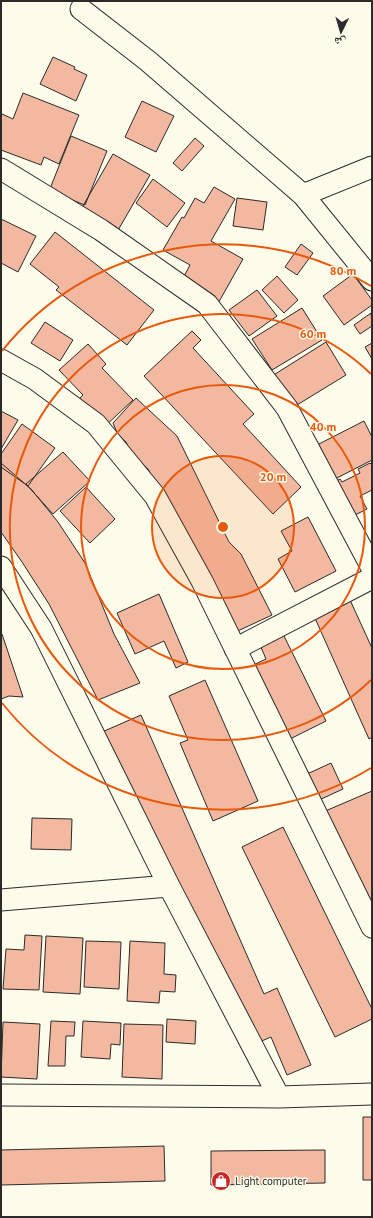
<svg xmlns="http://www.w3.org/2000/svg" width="373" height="1218" font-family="'PT Sans','Noto Naskh Arabic',sans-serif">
<rect width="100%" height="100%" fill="#fdfbea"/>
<path fill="#f2b8a0" stroke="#2b2b2b" d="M 53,57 L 75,67 L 74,69 L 87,75 L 76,101 L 40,84 Z
M 23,93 L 79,115 L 59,164 L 44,157 L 41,165 L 1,150 L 1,117 L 2,114 L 13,119 Z
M 142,101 L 174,116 L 156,152 L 125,137 Z
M 71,136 L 107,151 L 85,205 L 49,191 Z
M 195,138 L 204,146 L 182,171 L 173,163 Z
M 113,154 L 150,175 L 117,232 L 80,211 Z
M 153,179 L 185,203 L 167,227 L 136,203 Z
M 214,187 L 235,199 L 211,241 L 243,259 L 216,307 L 179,286 L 190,265 L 163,250 L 182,217 L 184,218 L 195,198 L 204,203 Z
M 237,198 L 267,202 L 263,230 L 233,226 Z
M 1,219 L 36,236 L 18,272 L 1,263 Z
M 55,232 L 154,310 L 127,345 L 56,290 L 59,287 L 30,264 Z
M 301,244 L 313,253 L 297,275 L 285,267 Z
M 353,274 L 372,300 L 372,305 L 344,325 L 323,296 Z
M 277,276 L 298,300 L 284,313 L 262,290 Z
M 257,290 L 277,316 L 249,336 L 229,310 Z
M 302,308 L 322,340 L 272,370 L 252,339 Z
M 371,313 L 372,326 L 360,334 L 354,325 Z
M 45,322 L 73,340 L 60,361 L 31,343 Z
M 192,331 L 201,340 L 193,348 L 254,414 L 243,424 L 301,487 L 273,514 L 144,376 Z
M 326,342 L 346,375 L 292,408 L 272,376 Z
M 372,343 L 372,359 L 365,347 Z
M 88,344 L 106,364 L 102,368 L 133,400 L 103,428 L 77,401 L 83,395 L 59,370 Z
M 136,398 L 177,436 L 229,542 L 241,554 L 272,615 L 227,636 L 191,565 L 200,555 L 181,536 L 148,469 L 131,454 L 126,442 L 118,435 L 113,423 Z
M 1,411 L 18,420 L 1,449 Z
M 364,421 L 372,437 L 372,460 L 333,480 L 315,446 Z
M 22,424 L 55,448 L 28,486 L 1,467 L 1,454 Z
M 63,452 L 90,481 L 53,514 L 26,484 Z
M 1,463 L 31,489 L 58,522 L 85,563 L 114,634 L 140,683 L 98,700 L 49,604 L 22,562 L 1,532 Z
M 370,463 L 372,465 L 372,490 L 360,496 L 367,509 L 351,517 L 333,483 L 340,479 L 342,482 L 360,473 L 358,469 Z
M 86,487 L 115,519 L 90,543 L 60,511 Z
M 308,517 L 336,571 L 295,592 L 278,559 L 292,551 L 281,531 Z
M 159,594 L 188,662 L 176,668 L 164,641 L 135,654 L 117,613 Z
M 350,600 L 372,648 L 372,737 L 369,739 L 314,616 Z
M 1,634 L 2,634 L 23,697 L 9,696 L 1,699 Z
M 283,634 L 326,721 L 286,741 L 249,667 L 266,659 L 260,645 Z
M 205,680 L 258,801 L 213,821 L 180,743 L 188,740 L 169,696 Z
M 141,715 L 264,994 L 277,988 L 311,1065 L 287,1075 L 271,1037 L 243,1049 L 102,732 Z
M 331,763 L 343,789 L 317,801 L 305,775 Z
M 372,791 L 372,909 L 323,812 Z
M 32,818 L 72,819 L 71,850 L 31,849 Z
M 283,827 L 372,1009 L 372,1019 L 335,1037 L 242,847 Z
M 25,935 L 42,936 L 39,990 L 3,989 L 6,949 L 24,950 Z
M 46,936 L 83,938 L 80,994 L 43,992 Z
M 86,941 L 121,942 L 119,989 L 84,987 Z
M 130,941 L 165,943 L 164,974 L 176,975 L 175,992 L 160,991 L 159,1003 L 127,1001 Z
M 167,1019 L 196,1021 L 195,1044 L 166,1042 Z
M 51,1021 L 75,1022 L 74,1036 L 66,1036 L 65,1066 L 48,1066 Z
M 83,1021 L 121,1023 L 120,1045 L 111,1044 L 110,1059 L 81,1057 Z
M 3,1022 L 40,1024 L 37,1079 L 1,1077 Z
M 124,1024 L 163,1025 L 162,1079 L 122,1077 Z
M 363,1117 L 372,1117 L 372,1180 L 363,1180 Z
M 164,1146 L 165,1181 L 1,1185 L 1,1150 Z
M 325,1150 L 325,1183 L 211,1185 L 211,1151 Z"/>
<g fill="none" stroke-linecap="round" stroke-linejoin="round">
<g stroke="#2b2b2b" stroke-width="23">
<path id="minor" d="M 81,9 L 148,61 L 303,195 L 372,280
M 1,169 L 101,230 L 207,304 L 287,408 L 372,568
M 303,195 L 372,167
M 1,360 L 35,379 L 96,424 L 155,496 L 202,581 L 372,927
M 1,567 L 41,628 L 169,886 L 279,1097
M 235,649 L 372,578
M 1,900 L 169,886
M 1,1095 L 279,1097 L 372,1094"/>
</g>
<use href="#minor" stroke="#fdfbea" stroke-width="21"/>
</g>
<circle cx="223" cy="527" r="71" fill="#e8590c" fill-opacity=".12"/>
<g fill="none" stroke="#e8590c" stroke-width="2">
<circle cx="223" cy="527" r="71"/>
<circle cx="223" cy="527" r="142"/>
<path d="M371 680A213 213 0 1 1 371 374"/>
<path d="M371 768A283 283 0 0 1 2 703M2 351A283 283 0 0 1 371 286"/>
</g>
<defs>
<g id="shop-disc" transform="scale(1)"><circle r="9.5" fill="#c62828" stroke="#fdfbea"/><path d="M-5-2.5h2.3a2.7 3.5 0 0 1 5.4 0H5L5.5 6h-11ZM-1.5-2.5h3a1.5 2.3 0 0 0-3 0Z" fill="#fff"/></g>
</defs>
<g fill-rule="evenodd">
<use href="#shop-disc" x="221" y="1181"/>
</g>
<g text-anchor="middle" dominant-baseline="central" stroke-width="3" stroke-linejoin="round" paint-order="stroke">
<g font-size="11" fill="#2b2b2b" stroke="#fdfbea" text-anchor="start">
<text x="235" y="1181">Light computer</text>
</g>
</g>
<circle cx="223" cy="527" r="6" fill="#e8590c" stroke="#fdfbea" stroke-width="2"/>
<g font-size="12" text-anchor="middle" font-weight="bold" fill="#e8590c" stroke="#fdfbea" stroke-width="3" stroke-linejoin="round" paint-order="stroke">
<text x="343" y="275">80 m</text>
<text x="313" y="338">60 m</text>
<text x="323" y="431">40 m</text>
<text x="273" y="481">20 m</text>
</g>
<rect width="373" height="1218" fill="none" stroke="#2b2b2b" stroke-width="4"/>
<g transform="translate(341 32) rotate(185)" stroke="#fdfbea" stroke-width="3" paint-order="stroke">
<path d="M0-3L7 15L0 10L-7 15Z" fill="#2b2b2b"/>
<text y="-6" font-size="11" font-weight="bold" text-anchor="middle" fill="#2b2b2b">ش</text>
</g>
</svg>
